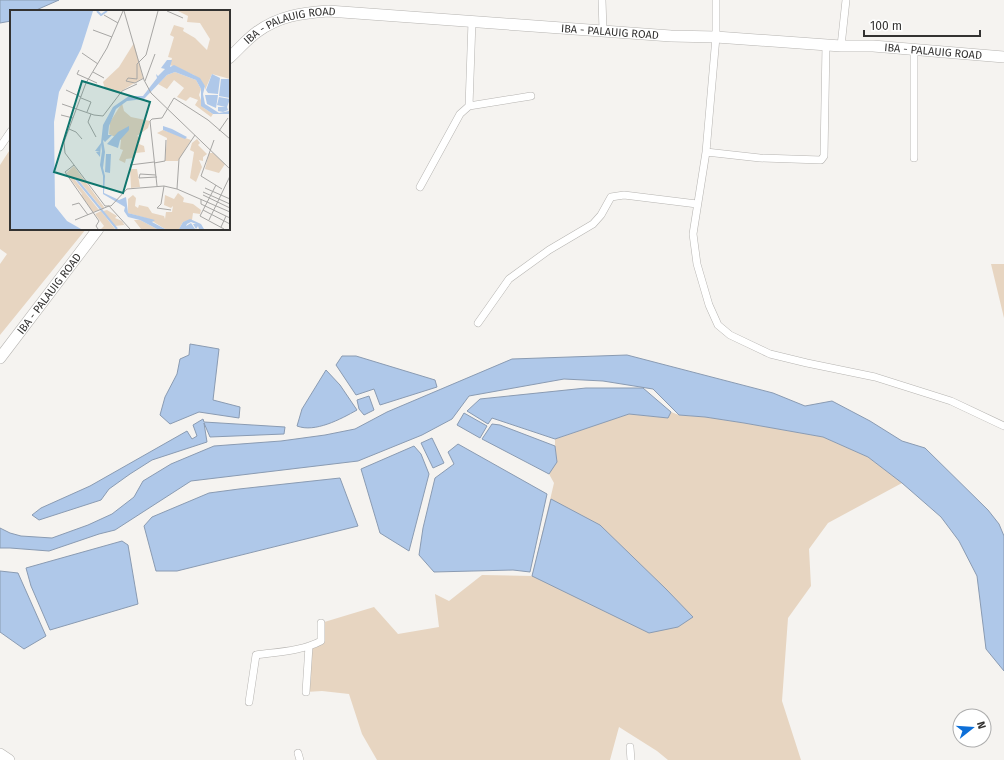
<svg xmlns="http://www.w3.org/2000/svg" width="1004" height="760" font-family="'Fira Sans',sans-serif">
<rect width="100%" height="100%" fill="#f5f3f0"/>
<path fill="#e7d5c1" d="M 11,148 L 11,229 L 86,229 L 0,335 L 0,264 L 7,254 L 0,249 L 0,165 Z
M 991,264 L 1004,264 L 1004,318 Z
M 671,412 L 679,415 L 705,417 L 744,423 L 823,437 L 868,457 L 902,483 L 828,523 L 809,549 L 811,586 L 788,618 L 782,701 L 801,760 L 668,760 L 657,751 L 619,727 L 610,760 L 377,760 L 362,734 L 349,694 L 322,691 L 306,692 L 309,646 L 321,641 L 321,623 L 374,607 L 398,634 L 439,627 L 435,594 L 449,601 L 482,575 L 532,576 L 554,483 L 549,474 L 557,462 L 555,446 L 555,439 L 629,414 L 668,418 Z"/>
<path fill="#afc8e9" stroke="#8a9bb2" d="M 0,0 L 59,0 L 34,11 L 11,11 L 11,21 L 0,23 Z
M 190,344 L 219,349 L 213,400 L 240,407 L 239,418 L 199,412 L 170,424 L 160,415 L 165,397 L 177,374 L 180,359 L 189,355 Z
M 627,355 L 773,393 L 805,406 L 832,401 L 870,421 L 902,441 L 925,448 L 988,510 L 999,524 L 1004,536 L 1004,671 L 986,649 L 977,576 L 959,541 L 941,517 L 902,483 L 868,457 L 823,437 L 744,423 L 705,417 L 679,415 L 653,389 L 603,381 L 564,379 L 469,396 L 452,419 L 422,435 L 358,461 L 191,481 L 115,530 L 99,534 L 49,551 L 10,548 L 0,548 L 0,528 L 10,533 L 21,536 L 52,538 L 88,525 L 112,514 L 134,497 L 143,481 L 171,464 L 214,446 L 281,441 L 325,435 L 355,429 L 387,412 L 512,359 Z
M 342,356 L 356,356 L 435,380 L 437,387 L 380,405 L 374,389 L 356,395 L 336,365 Z
M 326,370 L 340,385 L 357,410 C 341,419 315,433 297,426 L 302,409 Z
M 586,388 L 643,388 L 671,412 L 668,418 L 629,414 L 555,439 L 492,418 L 488,424 L 467,411 L 480,399 Z
M 369,396 L 374,410 L 364,415 L 359,409 L 357,400 Z
M 464,413 L 487,426 L 480,438 L 457,425 Z
M 203,419 L 204,422 L 285,427 L 284,434 L 210,437 L 204,423 L 207,442 L 152,460 L 130,474 L 109,489 L 101,500 L 39,520 L 32,515 L 41,508 L 90,486 L 187,431 L 192,439 L 197,436 L 193,425 Z
M 492,424 L 500,425 L 555,446 L 557,462 L 549,474 L 482,439 Z
M 432,438 L 444,463 L 433,468 L 421,443 Z
M 458,444 L 547,494 L 530,572 L 513,570 L 434,572 L 419,555 L 423,528 L 435,478 L 454,464 L 448,452 Z
M 414,446 L 421,454 L 429,474 L 409,551 L 380,533 L 361,469 Z
M 340,478 L 358,526 L 177,571 L 156,571 L 144,526 L 152,517 L 209,493 L 239,489 Z
M 551,499 L 600,525 L 666,589 L 693,617 L 678,627 L 649,633 L 532,576 Z
M 122,541 L 128,545 L 138,604 L 50,630 L 31,586 L 26,568 Z
M 0,571 L 18,573 L 46,636 L 24,649 L 0,632 Z"/>
<g fill="none" stroke-linecap="round" stroke-linejoin="round">
<g stroke="#b6b4b1" stroke-width="8">
<path id="minor" d="M 602,0 L 603,30
M 716,0 L 716,37 L 706,152 L 693,234 L 697,264 L 709,305 L 718,325 L 730,335 L 770,354 L 807,363 L 875,377 L 951,401 L 1004,426
M 841,46 L 846,0
M 469,106 L 531,96
M 0,147 L 11,131
M 706,152 L 760,158 L 821,160 L 824,156 L 826,45
M 914,158 L 914,50
M 420,187 L 460,114 L 469,106 L 472,21
M 478,323 L 509,279 L 549,250 L 593,224 L 601,215 L 611,197 L 624,195 L 697,204
M 306,692 L 309,646
M 249,702 L 256,655 C 277,652 302,651 321,641 L 321,623
M 630,747 L 631,760
M 298,753 L 300,760"/>
</g>
<g stroke="#b6b4b1" stroke-width="12">
<g id="secondary">
<path id="s1" d="M 229,58 C 238,50 247,39 257,32 C 279,16 301,13 328,11 L 671,36 L 716,37 L 841,46 L 873,46 L 1004,57"/>
<path id="s2" d="M 0,358 L 98,229"/>
<path d="M 0,754 L 9,760"/>
</g>
</g>
<use href="#minor" stroke="#fff" stroke-width="7"/>
<use href="#secondary" stroke="#fff" stroke-width="11"/>
</g>
<g text-anchor="middle" dominant-baseline="central" stroke-width="3" stroke-linejoin="round" paint-order="stroke">
<g font-size="11" fill="#333231" stroke="#fff">
<text stroke="none"><textPath href="#s1" startOffset="72">IBA - PALAUIG ROAD</textPath></text>
<text stroke="none"><textPath href="#s1" startOffset="396">IBA - PALAUIG ROAD</textPath></text>
<text stroke="none"><textPath href="#s1" startOffset="720">IBA - PALAUIG ROAD</textPath></text>
<text stroke="none"><textPath href="#s2" startOffset="81">IBA - PALAUIG ROAD</textPath></text>
</g>
</g>
<g transform="translate(10 10)">
<rect width="220" height="220" fill="#f5f3f0"/>
<path d="M 168,1 L 220,1 L 220,69 L 202,64 L 195,80 L 195,76 L 184,65 L 160,55 L 162,48 L 158,47 L 164,27 L 160,25 L 164,15 L 174,18 L 173,21 L 185,28 L 197,40 L 200,29 L 190,13 L 177,12 L 178,6 ZM 124,33 L 133,68 L 108,83 L 95,79 L 93,72 L 109,57 ZM 165,62 L 186,70 L 191,79 L 189,85 L 194,98 L 203,104 L 201,107 L 185,95 L 188,90 L 180,87 L 176,91 L 167,87 L 174,78 L 164,70 L 157,79 L 148,74 L 157,65 ZM 112,93 L 114,101 L 121,107 L 140,111 L 138,118 L 127,126 L 131,128 L 129,134 L 134,136 L 135,142 L 126,143 L 124,148 L 116,149 L 115,153 L 109,150 L 113,140 L 110,139 L 111,130 L 99,124 L 100,112 ZM 153,120 L 181,130 L 168,151 L 155,151 L 157,128 L 147,123 ZM 187,129 L 190,133 L 188,135 L 197,144 L 193,147 L 193,151 L 189,150 L 192,157 L 186,172 L 180,168 L 184,142 L 180,140 L 182,133 ZM 199,143 L 203,143 L 215,154 L 209,163 L 195,159 ZM 64,156 L 94,197 L 93,200 L 67,168 L 65,170 L 89,200 L 83,202 L 71,185 L 72,184 L 56,163 ZM 120,159 L 127,159 L 130,177 L 121,178 ZM 168,183 L 174,188 L 173,192 L 183,194 L 191,200 L 190,204 L 183,203 L 182,210 L 173,212 L 169,219 L 155,219 L 139,209 L 118,203 L 118,189 L 123,185 L 126,188 L 125,196 L 128,198 L 129,195 L 138,197 L 142,203 L 154,206 L 155,209 L 156,202 L 162,202 L 163,196 L 161,198 L 154,195 L 155,185 L 164,189 ZM 97,200 L 107,206 L 105,208 L 112,211 L 116,218 L 114,215 L 105,216 L 93,201 ZM 91,201 L 105,219 L 91,219 L 94,216 L 85,204 ZM 124,210 L 130,210 L 147,219 L 131,219 Z" fill="#e7d5c1"/>
<path d="M 0,1 L 83,1 L 71,39 L 49,82 L 44,112 L 45,196 L 57,211 L 71,219 L 0,219 ZM 157,50 L 162,50 L 160,57 L 164,55 L 190,68 L 195,76 L 193,84 L 195,94 L 209,103 L 219,101 L 220,104 L 203,104 L 191,96 L 191,79 L 186,70 L 165,62 L 157,65 L 134,89 L 117,91 L 106,99 L 99,116 L 98,125 L 102,125 L 95,132 L 93,130 L 95,142 L 93,158 L 95,166 L 94,183 L 109,190 L 116,187 L 118,203 L 145,210 L 142,212 L 155,219 L 147,219 L 130,210 L 118,207 L 114,201 L 115,197 L 93,184 L 93,166 L 90,155 L 92,141 L 91,134 L 90,147 L 86,142 L 90,141 L 85,141 L 91,133 L 93,115 L 103,97 L 119,86 L 133,86 L 147,68 L 146,64 L 148,66 L 155,59 L 151,58 ZM 202,64 L 210,68 L 208,84 L 198,83 L 196,80 ZM 211,69 L 219,69 L 220,88 L 209,86 ZM 195,85 L 208,85 L 206,98 L 197,94 ZM 209,87 L 220,89 L 217,97 L 218,100 L 213,102 L 208,101 L 208,97 L 215,97 L 207,95 ZM 119,116 L 119,120 L 110,130 L 108,138 L 97,134 L 108,122 ZM 153,116 L 162,119 L 177,127 L 175,129 L 153,120 ZM 96,144 L 101,144 L 100,163 L 95,162 ZM 180,209 L 191,214 L 194,219 L 189,219 L 188,216 L 186,219 L 183,214 L 186,214 L 181,212 L 177,214 L 176,216 L 181,213 L 185,219 L 169,219 L 173,212 Z" fill="#afc8e9"/>
<path fill="none" stroke="#afc8e9" stroke-width="2" d="M 87,1 L 91,5 L 97,1M 66,169 L 107,219"/>
<path fill="none" stroke="#a7a6a4" stroke-width="1" d="M 113,1 L 97,38 L 76,73 L 54,132 L 55,143 L 95,196 L 101,196 L 117,179 L 154,176 L 167,179 L 220,202M 114,1 L 134,70 L 141,83 L 220,159M 157,1 L 173,8M 94,5 L 108,13M 83,20 L 102,27M 72,43 L 88,54M 69,60 L 67,64 L 87,73M 83,62 L 94,68M 134,68 L 125,73 L 116,71 L 118,68 L 127,69 L 127,54 L 136,45 L 148,1M 135,71 L 145,44M 56,80 L 71,87M 71,88 L 81,92 L 77,102M 52,94 L 84,105 L 93,106 L 112,81 L 127,74M 81,104 L 78,112 L 86,127M 51,105 L 63,108M 59,119 L 66,122 L 72,129M 209,121 L 218,108M 204,130 L 191,166 L 212,179M 144,153 L 155,151 L 156,130M 64,155 L 55,162 L 89,211 L 86,216 L 88,219M 120,155 L 144,152M 146,165 L 130,164 L 129,168 L 147,167M 206,175 L 190,206 L 214,219M 147,176 L 140,111 L 142,109 L 152,108 L 164,88 L 198,110 L 220,129M 154,176 L 151,194 L 147,198 L 161,200M 195,178 L 220,189M 167,179 L 169,149 L 185,125M 193,182 L 220,194M 193,185 L 220,198M 191,189 L 191,194 L 220,208M 62,195 L 69,193 L 78,205M 193,200 L 220,214M 65,210 L 99,196 L 120,219M 199,210 L 220,166M 211,217 L 216,206"/>
<path fill="#0f766e" fill-opacity="0.15" stroke="#0f766e" stroke-width="2" d="M 72,71 L 140,92 L 113,183 L 44,162 Z"/>
<rect width="220" height="220" fill="none" stroke="#333231" stroke-width="2"/>
</g>
<g transform="translate(972 728) rotate(73)"><circle r="19" fill="#ffffff" stroke="#adadad"/>
<path d="M0-3L7 15L0 10L-7 15Z" fill="#0d6fd8"/>
<text y="-6" font-size="11" font-weight="bold" text-anchor="middle" fill="#333231">N</text>
</g>
<path d="M864 30v6h116v-6" fill="none" stroke="#333231" stroke-width="2"/>
<text x="870" y="30" font-size="12" fill="#333231" stroke="#ffffff" stroke-width="3" paint-order="stroke">100 m</text>
</svg>
